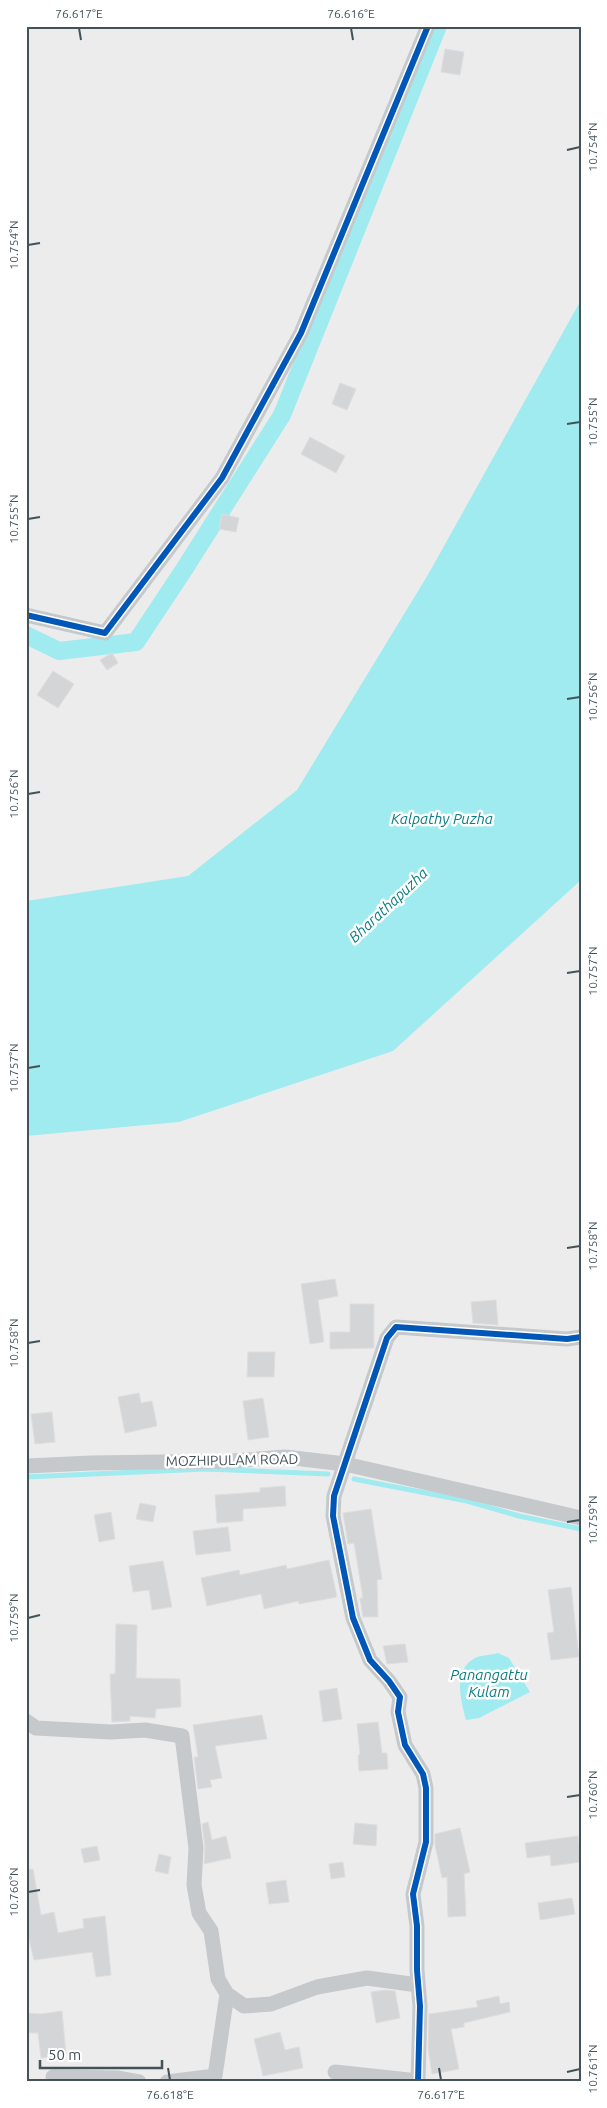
<svg xmlns="http://www.w3.org/2000/svg" width="607" height="2108" font-family="Ubuntu,sans-serif">
<rect width="100%" height="100%" fill="#edecec"/>
<path fill="#a0ebef" d="M 581,300 L 581,880 L 393,1051 L 179,1122 L 26,1136 L 26,901 L 188,876 L 297,790 L 429,573 Z
M 498,1653 L 509,1658 L 530,1692 L 479,1718 L 466,1720 C 461,1700 452,1670 475,1658 C 481,1655 491,1655 498,1653 Z"/>
<g fill="none" stroke-linecap="round" stroke-linejoin="round">
<path stroke="#a0ebef" stroke-width="5" d="M 26,1477 L 206,1469 L 328,1474
M 354,1479 L 467,1501 L 519,1516 L 581,1529"/>
<path stroke="#a0ebef" stroke-width="18" d="M 26,635 L 59,651 L 136,642 L 185,568 L 282,415 L 438,26"/>
</g>
<path fill="#d4d5d7" stroke="#dededf" d="M 445,49 L 464,52 L 460,75 L 441,72 Z
M 340,383 L 356,389 L 347,410 L 332,404 Z
M 310,437 L 345,456 L 336,473 L 301,454 Z
M 222,514 L 239,518 L 236,532 L 219,529 Z
M 112,653 L 118,663 L 107,670 L 100,660 Z
M 53,671 L 74,684 L 58,708 L 37,695 Z
M 335,1279 L 338,1296 L 318,1300 L 324,1342 L 310,1344 L 301,1284 Z
M 496,1300 L 498,1325 L 473,1323 L 471,1302 Z
M 350,1304 L 374,1304 L 374,1348 L 330,1349 L 330,1332 L 350,1332 Z
M 248,1352 L 275,1352 L 274,1377 L 247,1377 Z
M 139,1393 L 141,1403 L 152,1401 L 157,1426 L 125,1433 L 118,1397 Z
M 263,1398 L 269,1437 L 248,1440 L 243,1401 Z
M 52,1412 L 55,1442 L 35,1444 L 31,1414 Z
M 285,1486 L 286,1506 L 243,1509 L 243,1521 L 217,1523 L 215,1495 L 260,1492 L 260,1488 Z
M 140,1503 L 156,1506 L 153,1522 L 136,1519 Z
M 371,1509 L 382,1579 L 377,1580 L 378,1617 L 363,1617 L 360,1598 L 363,1598 L 354,1543 L 348,1544 L 343,1513 Z
M 111,1512 L 115,1539 L 99,1542 L 94,1515 Z
M 228,1527 L 231,1551 L 196,1555 L 193,1531 Z
M 329,1560 L 337,1597 L 299,1604 L 298,1601 L 264,1609 L 261,1594 L 207,1606 L 201,1578 L 239,1570 L 240,1575 L 286,1565 L 287,1569 Z
M 163,1561 L 172,1607 L 152,1610 L 149,1590 L 133,1592 L 129,1566 Z
M 571,1587 L 579,1657 L 551,1660 L 547,1633 L 554,1632 L 548,1590 Z
M 116,1624 L 137,1625 L 136,1678 L 180,1679 L 181,1707 L 156,1709 L 155,1718 L 130,1716 L 130,1721 L 112,1722 L 110,1674 L 115,1674 Z
M 405,1644 L 408,1662 L 387,1664 L 383,1646 Z
M 337,1688 L 342,1719 L 323,1722 L 319,1691 Z
M 262,1715 L 267,1739 L 215,1746 L 222,1778 L 210,1780 L 212,1787 L 198,1789 L 194,1757 L 198,1757 L 193,1725 Z
M 378,1722 L 382,1753 L 387,1753 L 388,1769 L 359,1771 L 358,1755 L 360,1755 L 357,1724 Z
M 208,1822 L 212,1840 L 226,1836 L 231,1858 L 204,1864 L 205,1847 L 202,1824 Z
M 355,1823 L 377,1825 L 376,1846 L 353,1844 Z
M 460,1828 L 470,1872 L 464,1874 L 466,1916 L 448,1917 L 447,1877 L 442,1878 L 435,1845 L 435,1834 Z
M 578,1836 L 581,1862 L 551,1866 L 550,1855 L 527,1858 L 525,1843 Z
M 97,1846 L 100,1860 L 84,1863 L 81,1849 Z
M 159,1854 L 171,1857 L 168,1874 L 155,1871 Z
M 343,1862 L 345,1877 L 331,1879 L 329,1864 Z
M 33,1869 L 41,1915 L 54,1912 L 58,1933 L 84,1928 L 83,1919 L 105,1916 L 111,1975 L 96,1977 L 92,1952 L 34,1960 L 26,1927 L 26,1870 Z
M 286,1880 L 289,1902 L 269,1904 L 266,1883 Z
M 572,1898 L 575,1914 L 540,1920 L 538,1903 Z
M 385,1990 L 395,1991 L 400,2018 L 376,2023 L 371,1992 Z
M 499,1996 L 500,2004 L 509,2002 L 510,2012 L 464,2023 L 464,2027 L 451,2029 L 459,2069 L 432,2074 L 428,2048 L 429,2014 L 478,2007 L 476,2001 Z
M 62,2011 L 66,2054 L 41,2058 L 38,2033 L 26,2033 L 26,2013 L 41,2014 Z
M 280,2032 L 285,2050 L 299,2047 L 303,2068 L 263,2076 L 254,2039 Z"/>
<g fill="none" stroke-linecap="round" stroke-linejoin="round">
<path stroke="#c5c9cc" stroke-width="15" d="M 26,615 L 105,633 L 222,478 L 301,333 L 428,26
M 26,1466 L 91,1463 L 232,1461 L 285,1457 L 345,1464 L 581,1518
M 26,1721 L 36,1728 L 111,1732 L 145,1730 L 182,1736 L 196,1848 L 194,1885 L 199,1913 L 211,1931 L 218,1979 L 227,1994 L 244,2006 L 271,2004 L 317,1987 L 367,1978 L 418,1985
M 335,2072 L 418,2081
M 53,2077 L 117,2078 L 139,2082
M 167,2082 L 215,2076 L 227,1994
M 418,2082 L 420,2006 L 417,1970 L 417,1926 L 413,1894 L 426,1842 L 426,1788 L 423,1774 L 405,1745 L 398,1712 L 400,1697 L 389,1681 L 370,1660 L 353,1618 L 333,1516 L 334,1496 L 387,1338 L 396,1327 L 567,1339 L 581,1337"/>
<g stroke="#fff" stroke-width="9">
<path id="cycleway" d="M 26,615 L 105,633 L 222,478 L 301,333 L 428,26
M 418,2082 L 420,2006 L 417,1970 L 417,1926 L 413,1894 L 426,1842 L 426,1788 L 423,1774 L 405,1745 L 398,1712 L 400,1697 L 389,1681 L 370,1660 L 353,1618 L 333,1516 L 334,1496 L 387,1338 L 396,1327 L 567,1339 L 581,1337"/>
</g>
<use href="#cycleway" stroke="#0057b8" stroke-width="6"/>
</g>
<path fill="none" stroke="#435259" stroke-width="2" d="M 79,28 L 81,40M 351,28 L 353,40M 567,150 L 580,147M 28,245 L 40,243M 567,424 L 580,422M 28,519 L 40,517M 567,699 L 580,697M 28,794 L 40,792M 567,973 L 580,971M 28,1068 L 40,1066M 567,1248 L 580,1246M 28,1343 L 40,1341M 567,1522 L 580,1520M 28,1618 L 40,1615M 567,1797 L 580,1795M 28,1892 L 40,1890M 168,2068 L 170,2080M 439,2068 L 441,2080M 567,2072 L 580,2069"/>
<g text-anchor="middle" dominant-baseline="central" stroke-width="5" stroke-linejoin="round" paint-order="stroke">
<g font-size="14" fill="#435259" stroke="#fff">
<text transform="translate(232 1460) rotate(-1)">MOZHIPULAM ROAD</text>
</g>
<g font-size="15" font-style="italic" fill="#087e84" stroke="#fff">
<text x="442" y="818">Kalpathy Puzha</text>
<text transform="translate(388 905) rotate(-43)">Bharathapuzha</text>
<text x="489" y="1674">Panangattu<tspan x="489" dy="17">Kulam</tspan></text>
</g>
</g>
<rect width="607" height="2108" fill="none" stroke="#ffffff" stroke-width="55"/>
<path d="M40 2060v8h122v-8" fill="none" stroke="#435259" stroke-width="2.5"/>
<text x="48" y="2060" font-size="15" fill="#435259" stroke="#ffffff" stroke-width="4" paint-order="stroke">50 m</text>
<rect x="28" y="28" width="552" height="2052" fill="none" stroke="#435259" stroke-width="2"/>
<g font-size="12" text-anchor="middle" fill="#435259">
<text x="79" y="18">76.617°E</text>
<text x="351" y="18">76.616°E</text>
<text transform="translate(593 147) rotate(-90)" y="4">10.754°N</text>
<text transform="translate(14 245) rotate(-90)" y="4">10.754°N</text>
<text transform="translate(593 422) rotate(-90)" y="4">10.755°N</text>
<text transform="translate(14 519) rotate(-90)" y="4">10.755°N</text>
<text transform="translate(593 697) rotate(-90)" y="4">10.756°N</text>
<text transform="translate(14 794) rotate(-90)" y="4">10.756°N</text>
<text transform="translate(593 971) rotate(-90)" y="4">10.757°N</text>
<text transform="translate(14 1068) rotate(-90)" y="4">10.757°N</text>
<text transform="translate(593 1246) rotate(-90)" y="4">10.758°N</text>
<text transform="translate(14 1343) rotate(-90)" y="4">10.758°N</text>
<text transform="translate(593 1520) rotate(-90)" y="4">10.759°N</text>
<text transform="translate(14 1618) rotate(-90)" y="4">10.759°N</text>
<text transform="translate(593 1795) rotate(-90)" y="4">10.760°N</text>
<text transform="translate(14 1892) rotate(-90)" y="4">10.760°N</text>
<text transform="translate(593 2069) rotate(-90)" y="4">10.761°N</text>
<text x="170" y="2099">76.618°E</text>
<text x="441" y="2099">76.617°E</text>
</g>
</svg>
